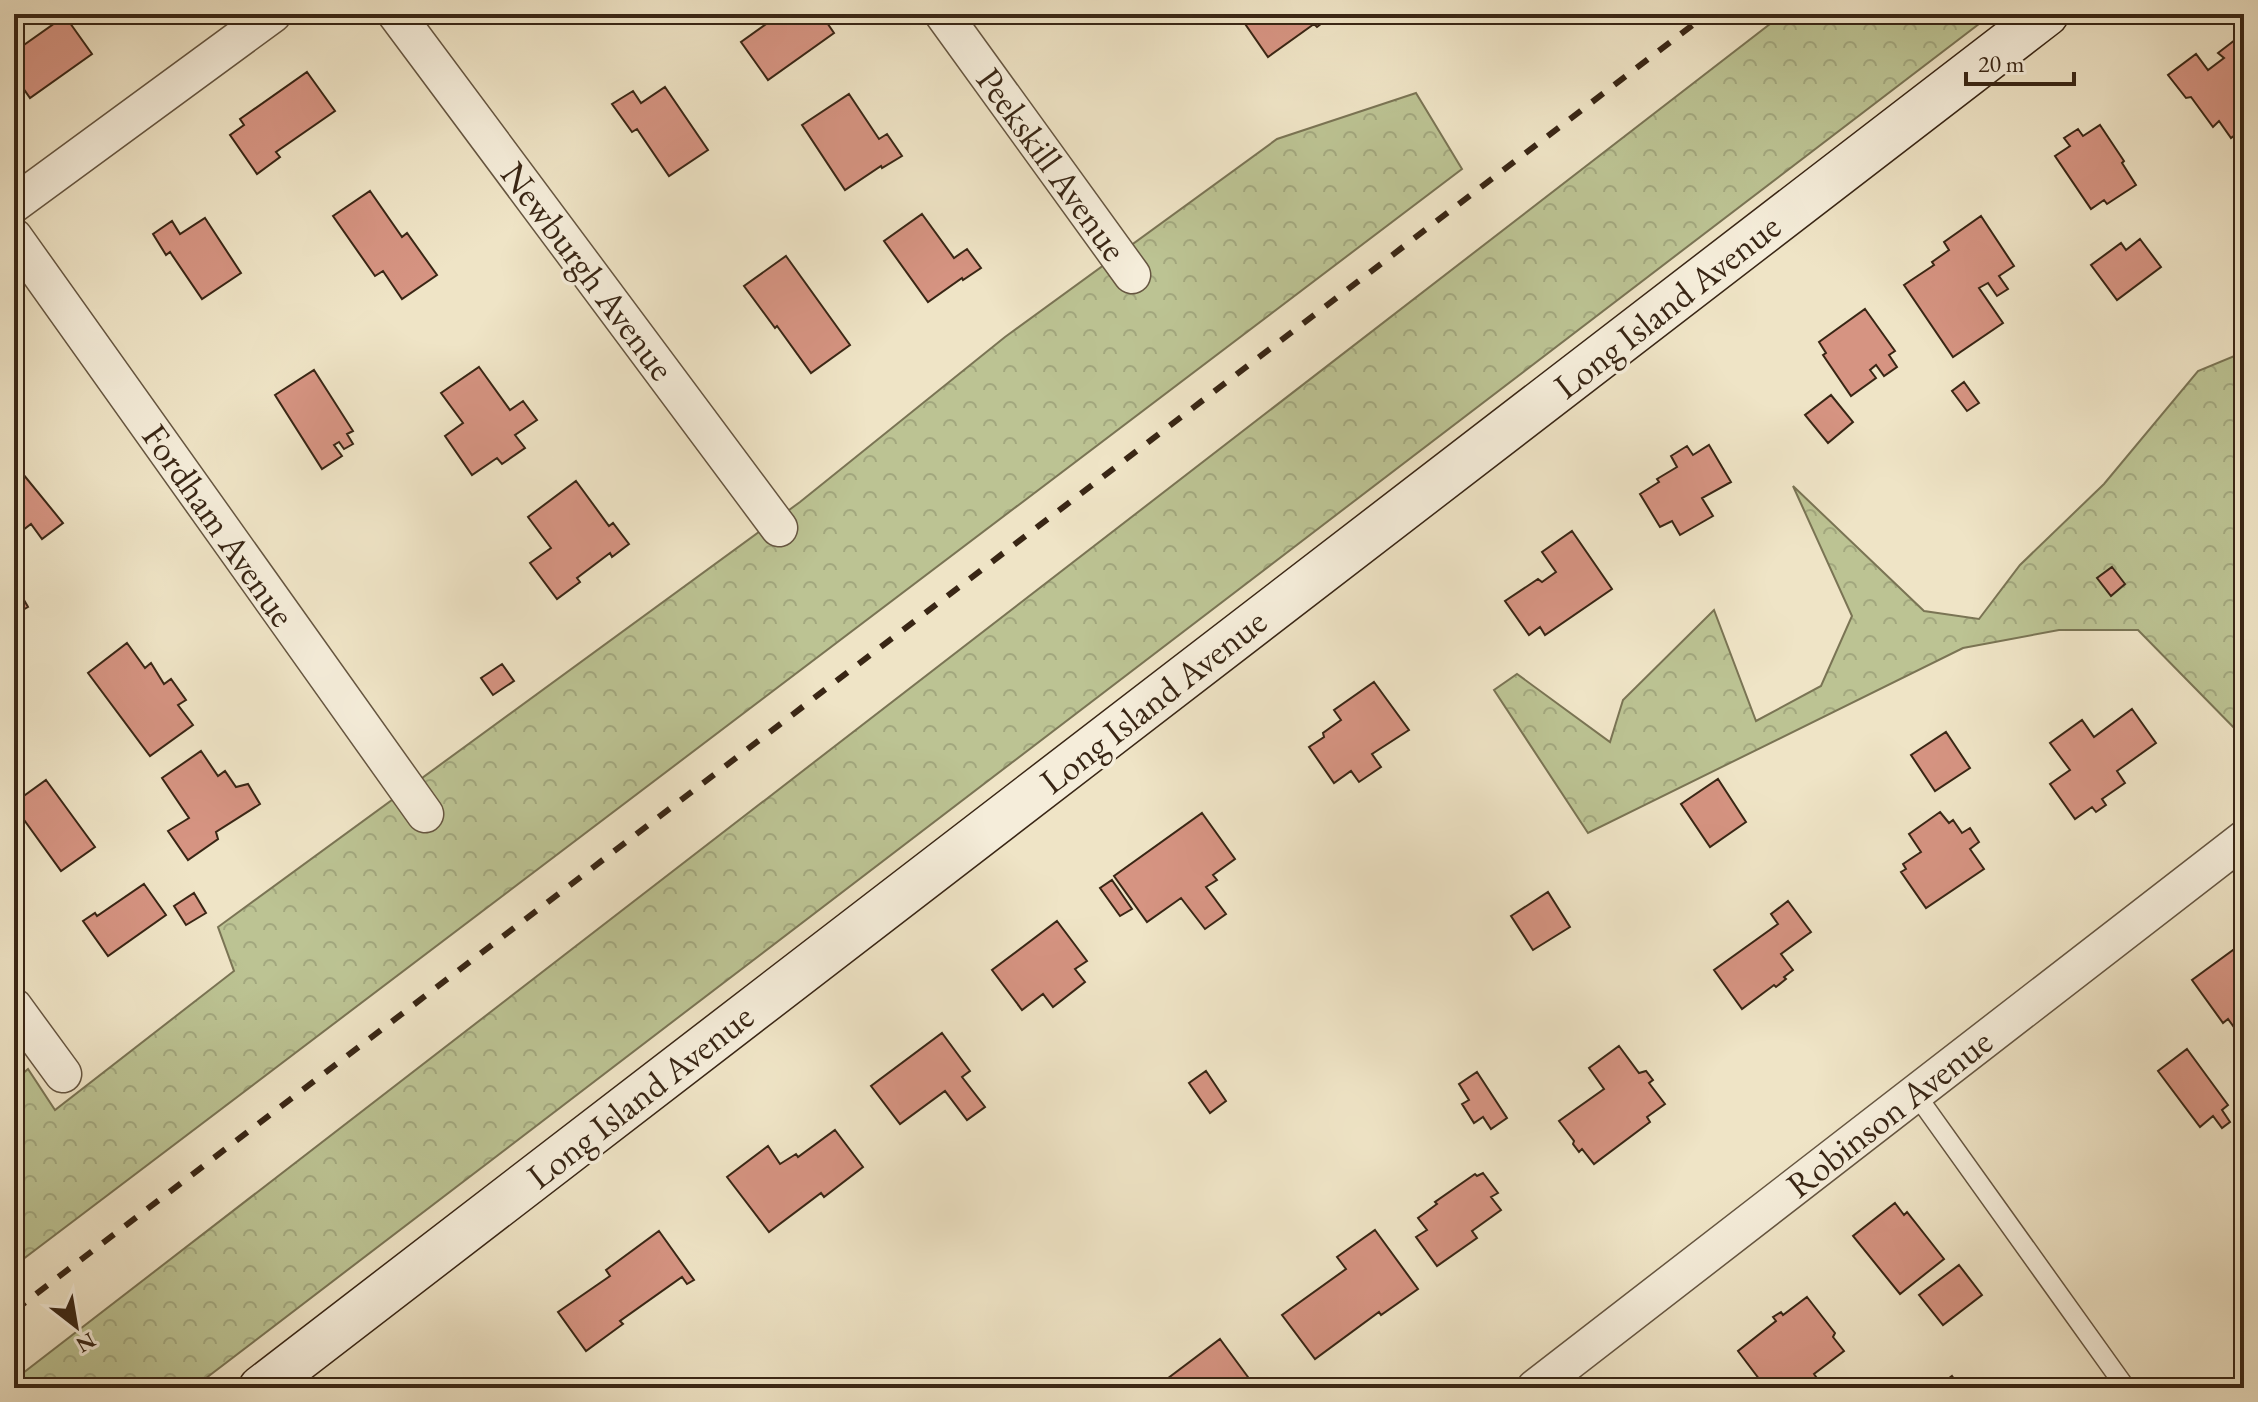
<svg xmlns="http://www.w3.org/2000/svg" width="2258" height="1402" font-family="'EB Garamond',serif">
<defs>
<pattern id="forest-crowns" width="20" height="18" patternUnits="userSpaceOnUse" patternTransform="scale(2)"><rect width="20" height="18" fill="#bcc393"/><path d="M2 6a3 3 0 1 1 6 0M12 15a3 3 0 1 1 6 0" fill="none" stroke="#a2a77e"/></pattern>
</defs>
<rect width="100%" height="100%" fill="#efe4c6"/>
<filter id="stains"><feTurbulence type="fractalNoise" baseFrequency=".0025" numOctaves="4"/><feColorMatrix values="0 0 0 0 .2 0 0 0 0 .09 0 0 0 0 .02 0 0 0 .5 -.17"/></filter>
<radialGradient id="worn" r=".72"><stop offset=".6" stop-color="#630" stop-opacity="0"/><stop offset="1" stop-color="#630" stop-opacity=".3"/></radialGradient>
<path fill="url(#forest-crowns)" stroke="#7a7454" stroke-width="2" d="M 1783,14 L 1992,14 L 193,1388 L 14,1388 L 14,1380 Z
M 1416,93 L 1462,169 L 14,1266 L 14,1081 L 28,1069 L 55,1110 L 234,971 L 218,927 L 800,502 L 1005,337 L 1277,139 Z
M 2244,352 L 2244,491 L 2238,494 L 2244,503 L 2244,738 L 2138,630 L 2059,630 L 1963,648 L 1588,833 L 1494,690 L 1517,674 L 1610,742 L 1623,700 L 1714,610 L 1756,721 L 1821,686 L 1852,616 L 1793,486 L 1924,611 L 1979,619 L 2020,565 L 2104,484 L 2198,371 Z"/>
<path fill="#d69482" stroke="#392615" stroke-width="2" d="M 780,14 L 821,14 L 834,33 L 768,80 L 741,42 Z
M 1247,14 L 1334,14 L 1317,27 L 1314,24 L 1268,57 L 1241,18 Z
M 65,16 L 92,54 L 30,98 L 14,75 L 14,52 Z
M 2244,33 L 2244,128 L 2231,138 L 2219,121 L 2213,127 L 2191,97 L 2186,98 L 2168,75 L 2196,54 L 2208,70 L 2224,58 L 2218,53 Z
M 307,72 L 335,111 L 276,152 L 280,157 L 257,174 L 230,135 L 244,125 L 240,119 Z
M 665,87 L 708,150 L 669,176 L 637,129 L 632,132 L 612,104 L 633,91 L 641,103 Z
M 849,94 L 879,139 L 887,134 L 902,156 L 882,168 L 881,166 L 845,190 L 802,125 Z
M 2100,125 L 2124,161 L 2122,163 L 2136,185 L 2107,204 L 2104,200 L 2091,209 L 2055,156 L 2070,146 L 2064,138 L 2078,129 L 2083,136 Z
M 370,191 L 402,237 L 407,233 L 437,275 L 402,299 L 383,271 L 375,276 L 333,216 Z
M 922,214 L 954,258 L 967,249 L 981,268 L 963,280 L 962,278 L 928,302 L 884,241 Z
M 1981,216 L 2014,266 L 1999,276 L 2008,289 L 1997,296 L 1988,283 L 1979,288 L 2003,323 L 1953,357 L 1904,285 L 1934,265 L 1932,262 L 1949,250 L 1944,242 Z
M 205,218 L 241,273 L 202,299 L 170,252 L 166,255 L 153,234 L 172,221 L 180,234 Z
M 2140,239 L 2161,267 L 2117,300 L 2091,265 L 2121,243 L 2126,250 Z
M 786,256 L 850,345 L 811,373 L 777,326 L 775,328 L 744,286 Z
M 1865,309 L 1895,351 L 1889,355 L 1897,367 L 1884,376 L 1876,365 L 1870,370 L 1876,378 L 1851,396 L 1823,355 L 1826,353 L 1819,342 Z
M 479,367 L 510,410 L 523,401 L 537,420 L 515,435 L 525,448 L 502,464 L 497,458 L 472,475 L 445,436 L 463,423 L 441,393 Z
M 314,370 L 353,431 L 347,434 L 353,444 L 344,449 L 339,442 L 334,445 L 342,456 L 322,469 L 275,395 Z
M 1964,382 L 1979,403 L 1967,411 L 1952,391 Z
M 1831,395 L 1853,422 L 1828,443 L 1805,415 Z
M 1709,445 L 1731,482 L 1702,498 L 1713,516 L 1680,535 L 1672,521 L 1660,527 L 1640,494 L 1659,482 L 1657,479 L 1677,467 L 1671,456 L 1687,446 L 1693,455 Z
M 14,463 L 63,523 L 42,539 L 31,524 L 14,537 Z
M 576,481 L 609,526 L 613,523 L 629,544 L 612,557 L 610,553 L 577,578 L 580,582 L 557,599 L 530,563 L 551,548 L 528,517 Z
M 1572,531 L 1612,589 L 1545,635 L 1540,627 L 1529,635 L 1505,601 L 1538,579 L 1542,582 L 1556,572 L 1542,552 Z
M 2112,567 L 2125,584 L 2111,596 L 2097,578 Z
M 17,588 L 28,607 L 14,615 L 14,590 Z
M 127,643 L 145,668 L 151,663 L 164,684 L 171,679 L 186,700 L 178,705 L 193,725 L 150,756 L 88,673 Z
M 502,664 L 514,681 L 493,695 L 481,678 Z
M 1374,682 L 1409,730 L 1372,754 L 1381,767 L 1359,782 L 1351,771 L 1334,783 L 1309,747 L 1324,737 L 1323,733 L 1341,720 L 1334,710 Z
M 2132,709 L 2156,743 L 2117,771 L 2125,783 L 2102,799 L 2106,805 L 2096,812 L 2092,807 L 2075,819 L 2050,784 L 2070,770 L 2050,743 L 2082,720 L 2094,737 Z
M 1946,732 L 1970,768 L 1935,791 L 1911,755 Z
M 201,751 L 218,776 L 225,771 L 236,787 L 248,784 L 260,804 L 216,832 L 218,839 L 188,860 L 168,831 L 189,818 L 162,778 Z
M 1718,779 L 1746,822 L 1710,847 L 1681,804 Z
M 46,780 L 95,847 L 61,871 L 14,806 L 14,803 Z
M 1940,812 L 1949,823 L 1953,820 L 1962,833 L 1970,828 L 1979,842 L 1970,849 L 1984,869 L 1926,908 L 1901,872 L 1906,869 L 1903,864 L 1921,852 L 1909,834 Z
M 1202,813 L 1235,859 L 1213,875 L 1217,880 L 1206,887 L 1226,914 L 1205,929 L 1181,898 L 1147,922 L 1114,876 Z
M 1112,880 L 1132,909 L 1120,916 L 1100,888 Z
M 144,884 L 166,915 L 108,956 L 83,921 L 95,913 L 97,916 Z
M 1548,892 L 1570,927 L 1533,950 L 1511,916 Z
M 194,893 L 206,913 L 186,925 L 174,906 Z
M 1788,901 L 1811,932 L 1781,954 L 1793,970 L 1784,977 L 1786,979 L 1776,987 L 1774,985 L 1742,1009 L 1714,970 L 1778,924 L 1771,914 Z
M 1057,921 L 1087,961 L 1075,969 L 1085,982 L 1053,1007 L 1043,994 L 1022,1010 L 992,970 Z
M 2244,942 L 2244,1034 L 2241,1037 L 2228,1019 L 2223,1023 L 2192,980 Z
M 942,1033 L 970,1071 L 962,1077 L 985,1107 L 967,1120 L 945,1091 L 900,1124 L 871,1086 Z
M 1619,1046 L 1639,1073 L 1646,1071 L 1653,1080 L 1649,1083 L 1665,1104 L 1647,1117 L 1650,1122 L 1594,1164 L 1582,1149 L 1579,1152 L 1573,1144 L 1574,1141 L 1559,1121 L 1604,1089 L 1589,1068 Z
M 2187,1049 L 2228,1105 L 2222,1110 L 2230,1122 L 2222,1128 L 2213,1116 L 2200,1127 L 2158,1071 Z
M 1206,1071 L 1226,1101 L 1210,1113 L 1189,1083 Z
M 1477,1072 L 1507,1118 L 1491,1129 L 1483,1117 L 1474,1123 L 1462,1104 L 1469,1100 L 1459,1084 Z
M 835,1130 L 863,1167 L 824,1197 L 821,1193 L 769,1232 L 727,1177 L 768,1146 L 780,1164 L 796,1154 L 798,1157 Z
M 1483,1173 L 1498,1193 L 1491,1197 L 1501,1210 L 1472,1231 L 1477,1238 L 1437,1266 L 1416,1237 L 1427,1230 L 1418,1218 L 1437,1204 L 1435,1202 L 1475,1174 L 1477,1176 Z
M 1895,1203 L 1904,1215 L 1907,1212 L 1944,1259 L 1900,1294 L 1853,1236 Z
M 1375,1230 L 1418,1289 L 1381,1315 L 1379,1312 L 1315,1359 L 1282,1315 L 1346,1269 L 1337,1257 Z
M 659,1231 L 694,1280 L 687,1284 L 682,1277 L 620,1321 L 623,1324 L 586,1351 L 558,1312 L 610,1276 L 606,1270 Z
M 1959,1265 L 1982,1295 L 1943,1325 L 1919,1295 Z
M 1807,1297 L 1835,1333 L 1833,1337 L 1844,1351 L 1814,1374 L 1824,1388 L 1766,1388 L 1738,1351 L 1776,1321 L 1773,1317 L 1781,1312 L 1783,1315 Z
M 1220,1339 L 1256,1388 L 1155,1388 Z
M 1952,1376 L 1961,1388 L 1936,1388 Z"/>
<g fill="none" stroke-linecap="round" stroke-linejoin="round">
<g stroke="#665641" stroke-width="21">
<path id="lane" d="M 1915,1093 L 2126,1388"/>
</g>
<g stroke="#665641" stroke-width="39">
<path id="street" d="M 396,14 L 779,528
M 943,14 L 1132,275
M 14,204 L 273,14
M 14,237 L 425,814
M 14,1007 L 63,1074
M 1535,1388 L 2244,839"/>
</g>
<g stroke="#392615" stroke-width="47">
<path id="secondary" d="M 261,1388 L 2046,14"/>
</g>
<use href="#lane" stroke="#f5edda" stroke-width="18"/>
<use href="#street" stroke="#f5edda" stroke-width="36"/>
<use href="#secondary" stroke="#f5edda" stroke-width="44"/>
<path stroke="#392615" stroke-width="6" stroke-dasharray="14 14" stroke-linecap="butt" d="M 14,1311 L 1707,14"/>
</g>
<g text-anchor="middle" dominant-baseline="central" stroke-width="7" stroke-linejoin="round" paint-order="stroke">
<g font-size="36" fill="#392615" stroke="#f5edda">
<text transform="translate(1052 164) rotate(54)">Peekskill Avenue</text>
<text transform="translate(588 271) rotate(53)">Newburgh Avenue</text>
<text transform="translate(1667 306) rotate(-38)">Long Island Avenue</text>
<text transform="translate(219 525) rotate(55)">Fordham Avenue</text>
<text transform="translate(1153 701) rotate(-38)">Long Island Avenue</text>
<text transform="translate(640 1096) rotate(-38)">Long Island Avenue</text>
<text transform="translate(1889 1113) rotate(-38)">Robinson Avenue</text>
</g>
</g>
<rect width="2258" height="1402" fill="none" stroke="#efe4c6" stroke-width="48"/>
<rect x="16" y="16" width="2226" height="1370" fill="none" stroke="#392615" stroke-width="4"/>
<rect x="24" y="24" width="2210" height="1354" fill="none" stroke="#392615" stroke-width="2"/>
<g transform="translate(76 1326) rotate(149)" stroke="#f5edda" stroke-width="6" paint-order="stroke">
<path d="M0-6L14 30L0 20L-14 30Z" fill="#392615"/>
<text y="-12" font-size="22" font-weight="bold" text-anchor="middle" fill="#392615">N</text>
</g>
<path d="M1966 72v12h108v-12" fill="none" stroke="#392615" stroke-width="4"/>
<text x="1978" y="72" font-size="24" fill="#392615" stroke="#f5edda" stroke-width="6" paint-order="stroke">20 m</text>
<rect width="100%" height="100%" filter="url(#stains)"/>
<rect width="100%" height="100%" fill="url(#worn)"/>
</svg>
